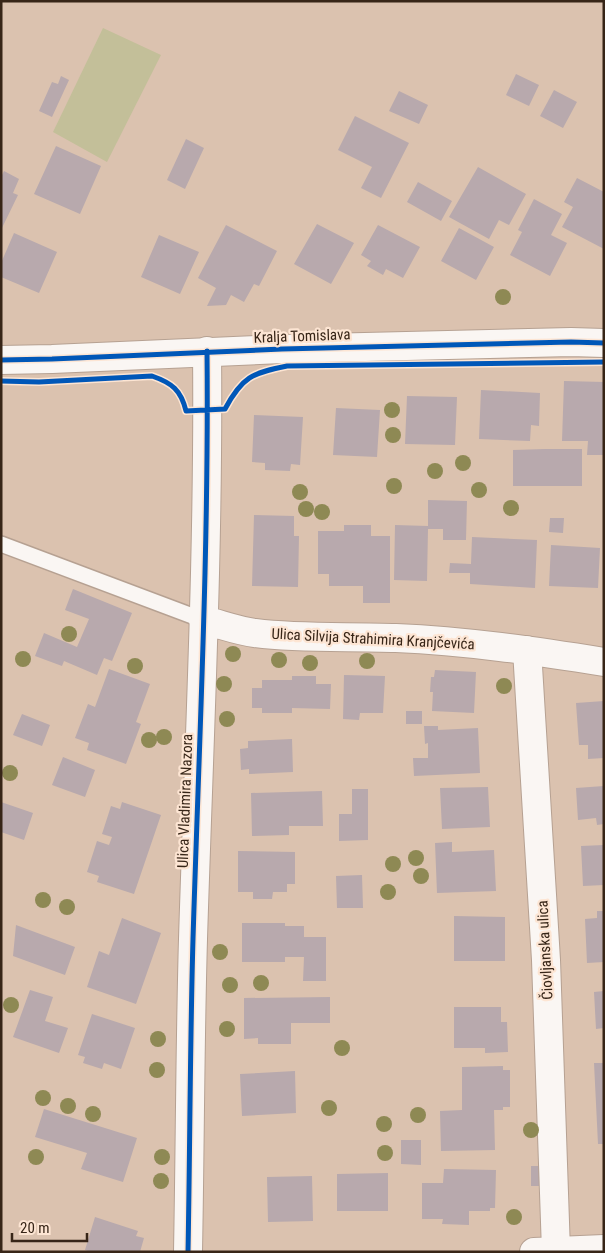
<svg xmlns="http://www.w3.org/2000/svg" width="605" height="1253" font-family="'Roboto Condensed',sans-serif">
<rect width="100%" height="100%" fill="#dbc2af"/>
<path fill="#c3bf99" d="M 103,28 L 161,55 L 107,162 L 53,132 Z"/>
<path fill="#b8a9ad" d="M 516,74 L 539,85 L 529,106 L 506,95 Z
M 61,76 L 69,80 L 52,117 L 39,111 L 52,82 L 58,84 Z
M 554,90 L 577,102 L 563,128 L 540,116 Z
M 399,91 L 428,105 L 419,124 L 389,111 Z
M 355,116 L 409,143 L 381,198 L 361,188 L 372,167 L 338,150 Z
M 186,139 L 204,148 L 185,189 L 167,180 Z
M 56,146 L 101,166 L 80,214 L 34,194 Z
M 478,167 L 526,194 L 509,225 L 499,220 L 489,239 L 449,217 Z
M 4,171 L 19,179 L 13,193 L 18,195 L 1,230 L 1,177 Z
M 577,178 L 604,192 L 604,249 L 562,227 L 573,207 L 564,202 Z
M 418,182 L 452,201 L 441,221 L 407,202 Z
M 534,199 L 562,214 L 551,235 L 567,243 L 550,276 L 510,255 L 522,232 L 518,230 Z
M 317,224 L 354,243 L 331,284 L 294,264 Z
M 226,225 L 277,251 L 259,286 L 254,284 L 244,302 L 231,295 L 226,305 L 207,306 L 216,288 L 198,278 Z
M 378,225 L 420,247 L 403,278 L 386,269 L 383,275 L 367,266 L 371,261 L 361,255 Z
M 459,228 L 494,247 L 476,280 L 441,261 Z
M 14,233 L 57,252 L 39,293 L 1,277 L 1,263 Z
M 159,235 L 199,252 L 180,294 L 141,277 Z
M 564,381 L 604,382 L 604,455 L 587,455 L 588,441 L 562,441 Z
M 481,390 L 540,393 L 539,426 L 531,425 L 530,441 L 479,439 Z
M 407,396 L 457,397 L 455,445 L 405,444 Z
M 336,408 L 380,410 L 377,457 L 333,455 Z
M 254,415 L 303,417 L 300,465 L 291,464 L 290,471 L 265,470 L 265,463 L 252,462 Z
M 545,449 L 582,449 L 582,486 L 513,486 L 513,450 Z
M 428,500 L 467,501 L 466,540 L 443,540 L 443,529 L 428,529 L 427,581 L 394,580 L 395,525 L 428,526 Z
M 254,515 L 294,516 L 294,536 L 299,536 L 298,587 L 252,586 Z
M 550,518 L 564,518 L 563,533 L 549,532 Z
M 344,525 L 371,525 L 371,536 L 390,536 L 390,603 L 363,603 L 363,586 L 329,586 L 329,574 L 318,574 L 318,531 L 344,531 Z
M 472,537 L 537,540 L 535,588 L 470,584 L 470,573 L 449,573 L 450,563 L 471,564 Z
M 551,545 L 600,548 L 598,588 L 549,586 Z
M 73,589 L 132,613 L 112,661 L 104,658 L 97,675 L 64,661 L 62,666 L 35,656 L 44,633 L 77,647 L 89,619 L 65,610 Z
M 109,669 L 150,684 L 136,722 L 141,724 L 126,764 L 87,750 L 89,743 L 75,738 L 88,704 L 95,707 Z
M 435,670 L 476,672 L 474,713 L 432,711 L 433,692 L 430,692 L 431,677 L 434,677 Z
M 344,675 L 385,676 L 383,713 L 360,713 L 359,720 L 343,719 Z
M 292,676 L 316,676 L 316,684 L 331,684 L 330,709 L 292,708 L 292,713 L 262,713 L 262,708 L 252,708 L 252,688 L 262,688 L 262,680 L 292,680 Z
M 604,701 L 604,758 L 588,759 L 588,745 L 579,745 L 576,703 Z
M 406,711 L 422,711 L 422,724 L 406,724 Z
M 22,714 L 50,725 L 42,746 L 13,735 Z
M 424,726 L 438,726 L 438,730 L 478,728 L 480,773 L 414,776 L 413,758 L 428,758 L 428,743 L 425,744 Z
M 292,739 L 293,772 L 249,774 L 249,769 L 241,770 L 240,749 L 248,748 L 248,741 Z
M 63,757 L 95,770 L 85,797 L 52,785 Z
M 604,786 L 604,824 L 597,825 L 596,818 L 578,820 L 576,788 Z
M 488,787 L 490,827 L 442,829 L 440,788 Z
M 352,789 L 368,789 L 368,840 L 339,841 L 339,814 L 352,814 Z
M 322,791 L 323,826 L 289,826 L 289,835 L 252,836 L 251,793 Z
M 1,802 L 33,813 L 24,840 L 1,832 Z
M 122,802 L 161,815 L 134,894 L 97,882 L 99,876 L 87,872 L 97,841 L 109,845 L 112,837 L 102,834 L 111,806 L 120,809 Z
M 452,842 L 452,852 L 494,850 L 496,891 L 437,893 L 435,843 Z
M 604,845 L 604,885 L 583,886 L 581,846 Z
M 238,851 L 295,852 L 295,884 L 287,884 L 287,892 L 273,892 L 272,899 L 253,899 L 253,892 L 238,892 Z
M 362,875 L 363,908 L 337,908 L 336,876 Z
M 597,911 L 604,911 L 604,962 L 587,963 L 585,919 L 597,918 Z
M 454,916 L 505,917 L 505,961 L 454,961 Z
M 122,918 L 161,933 L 136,1004 L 87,987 L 99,951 L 109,955 Z
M 242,923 L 285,923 L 285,926 L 304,926 L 304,937 L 326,937 L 326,981 L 303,981 L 304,957 L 285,957 L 285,962 L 242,962 Z
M 16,925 L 75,947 L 65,975 L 13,956 Z
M 30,990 L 53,997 L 45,1021 L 68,1028 L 59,1053 L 13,1037 Z
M 604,991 L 604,1028 L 596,1029 L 594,992 Z
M 330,997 L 330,1023 L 291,1023 L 291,1044 L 258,1044 L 258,1038 L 244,1039 L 244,998 Z
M 454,1007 L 501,1007 L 501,1022 L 507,1022 L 508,1052 L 485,1053 L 485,1048 L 454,1048 Z
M 92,1014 L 135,1028 L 121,1069 L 104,1063 L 102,1069 L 83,1063 L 85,1057 L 78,1055 Z
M 594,1063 L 604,1063 L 604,1144 L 598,1144 Z
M 503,1066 L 503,1070 L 510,1070 L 510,1107 L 503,1107 L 503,1110 L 494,1110 L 495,1150 L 441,1151 L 440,1111 L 462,1110 L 462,1067 Z
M 295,1071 L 296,1113 L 242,1116 L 240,1074 Z
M 44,1109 L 137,1138 L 123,1182 L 81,1169 L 87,1153 L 35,1137 Z
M 401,1140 L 421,1140 L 421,1165 L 401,1164 Z
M 531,1166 L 546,1166 L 546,1186 L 531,1186 Z
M 444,1169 L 496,1170 L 495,1208 L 490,1208 L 490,1211 L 469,1211 L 469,1225 L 442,1224 L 443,1219 L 422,1219 L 422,1183 L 443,1183 Z
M 388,1173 L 388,1211 L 337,1211 L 337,1174 Z
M 312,1176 L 313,1221 L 268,1222 L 267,1177 Z
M 95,1217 L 138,1231 L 136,1236 L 144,1238 L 140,1252 L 91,1252 L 85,1250 Z"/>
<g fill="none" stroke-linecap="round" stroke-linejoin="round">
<g stroke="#b6a192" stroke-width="18">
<path id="lane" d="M 1,544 L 203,620"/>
</g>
<g stroke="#b6a192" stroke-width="30">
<path id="street" d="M 203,620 C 220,624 238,631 255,633 C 302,639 349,636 396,638 C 466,641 535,651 604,662
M 527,650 L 546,960 L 556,1251
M 188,1252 C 190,1148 190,1043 193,939 C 199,744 209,547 207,351
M 534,1252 L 604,1249"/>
</g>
<g stroke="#b6a192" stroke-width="30">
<path id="secondary" d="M 1,360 L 52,359 L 282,349 L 571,342 L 604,343"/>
</g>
<use href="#lane" stroke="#faf6f3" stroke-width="15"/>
<use href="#street" stroke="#faf6f3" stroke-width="28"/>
<use href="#secondary" stroke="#faf6f3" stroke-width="28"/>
<g stroke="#fde5d3" stroke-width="8">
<path id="cycleway" d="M 1,360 L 52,359 L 282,349 L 571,342 L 604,343
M 1,381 L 39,382 L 152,376 C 172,383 181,390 186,411 L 225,409 C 242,377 252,373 287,366 L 604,362
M 188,1252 C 190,1148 190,1043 193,939 C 199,744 209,547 207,351"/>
</g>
<use href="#cycleway" stroke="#0057b8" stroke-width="5"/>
</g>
<g fill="#8e8954">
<circle cx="503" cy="297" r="8"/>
<circle cx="392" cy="410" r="8"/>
<circle cx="393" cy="435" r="8"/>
<circle cx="463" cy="463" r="8"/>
<circle cx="435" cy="471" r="8"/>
<circle cx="394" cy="486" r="8"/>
<circle cx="479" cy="490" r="8"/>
<circle cx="300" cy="492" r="8"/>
<circle cx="511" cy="508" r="8"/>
<circle cx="306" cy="509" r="8"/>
<circle cx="322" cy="512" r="8"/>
<circle cx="69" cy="634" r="8"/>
<circle cx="233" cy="654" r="8"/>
<circle cx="23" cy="659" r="8"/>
<circle cx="279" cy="660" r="8"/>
<circle cx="367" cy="661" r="8"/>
<circle cx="310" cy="663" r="8"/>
<circle cx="135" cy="666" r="8"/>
<circle cx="224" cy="684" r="8"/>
<circle cx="504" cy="686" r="8"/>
<circle cx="227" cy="719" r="8"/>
<circle cx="164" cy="737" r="8"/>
<circle cx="149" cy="740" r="8"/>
<circle cx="10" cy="773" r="8"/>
<circle cx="416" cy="858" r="8"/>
<circle cx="393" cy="864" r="8"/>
<circle cx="421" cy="876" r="8"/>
<circle cx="388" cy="892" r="8"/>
<circle cx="43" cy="900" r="8"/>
<circle cx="67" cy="907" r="8"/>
<circle cx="220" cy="952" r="8"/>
<circle cx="261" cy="983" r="8"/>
<circle cx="230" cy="985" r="8"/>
<circle cx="11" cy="1005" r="8"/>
<circle cx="227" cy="1029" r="8"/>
<circle cx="158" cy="1039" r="8"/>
<circle cx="342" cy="1048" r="8"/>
<circle cx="157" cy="1070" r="8"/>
<circle cx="43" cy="1098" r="8"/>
<circle cx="68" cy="1106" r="8"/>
<circle cx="329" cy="1108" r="8"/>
<circle cx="93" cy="1114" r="8"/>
<circle cx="418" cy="1115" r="8"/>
<circle cx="384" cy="1124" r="8"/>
<circle cx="531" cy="1130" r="8"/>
<circle cx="385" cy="1153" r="8"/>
<circle cx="36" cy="1157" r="8"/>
<circle cx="162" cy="1157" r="8"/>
<circle cx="161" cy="1181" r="8"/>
<circle cx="514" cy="1217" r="8"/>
</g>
<g text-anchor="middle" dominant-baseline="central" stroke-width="4.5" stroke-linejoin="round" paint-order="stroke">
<g font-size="15" fill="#372517" stroke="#fde5d3">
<text transform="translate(302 336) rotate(-2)">Kralja Tomislava</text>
<text transform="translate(373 639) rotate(3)">Ulica Silvija Strahimira Kranjčevića</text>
<text transform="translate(185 801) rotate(-88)">Ulica Vladimira Nazora</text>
<text transform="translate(545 950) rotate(-93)">Čiovljanska ulica</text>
</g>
</g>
<rect width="605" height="1253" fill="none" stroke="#372517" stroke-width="5"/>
<path d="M12 1233v8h75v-8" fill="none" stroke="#372517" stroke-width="2.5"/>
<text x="20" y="1233" font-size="15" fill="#372517" stroke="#fde5d3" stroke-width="4" paint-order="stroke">20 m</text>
</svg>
